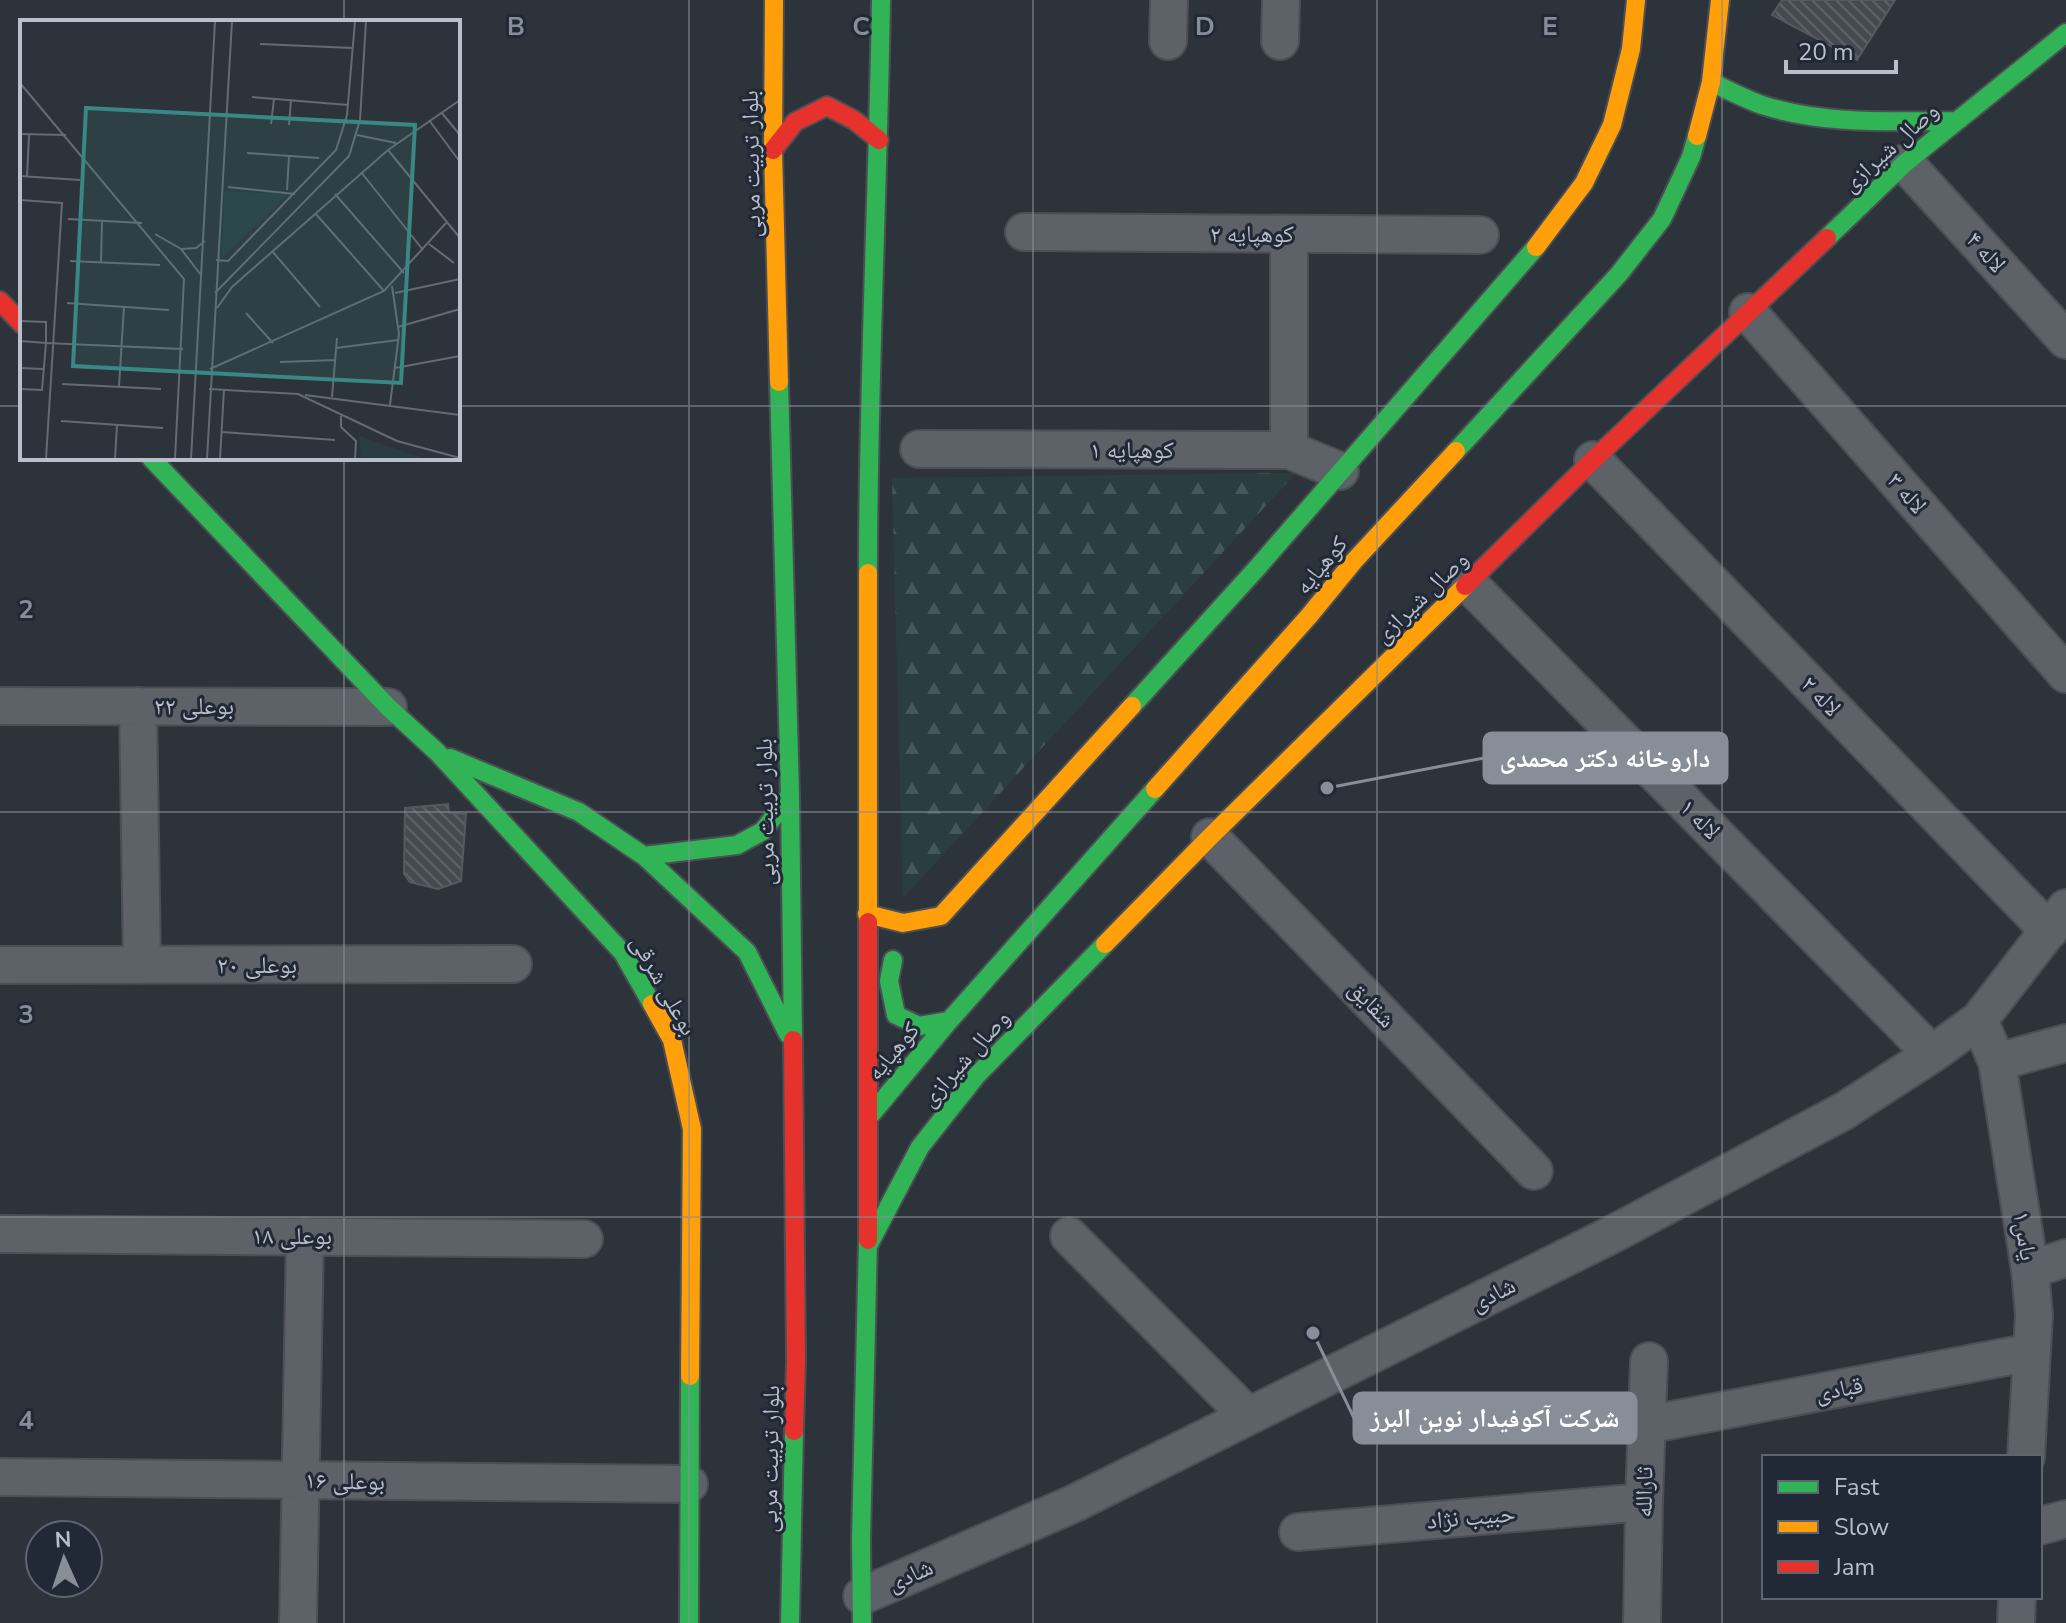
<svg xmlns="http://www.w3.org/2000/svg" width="2066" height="1623" font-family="'Nunito Sans','Noto Naskh Arabic',sans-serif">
<defs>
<pattern id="forest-firs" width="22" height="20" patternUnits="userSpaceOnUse" patternTransform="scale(2)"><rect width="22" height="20" fill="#2a3e41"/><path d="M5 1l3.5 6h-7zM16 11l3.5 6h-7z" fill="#47585b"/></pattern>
<pattern id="building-back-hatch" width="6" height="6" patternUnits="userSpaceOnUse" patternTransform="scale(2)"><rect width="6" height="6" fill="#454a51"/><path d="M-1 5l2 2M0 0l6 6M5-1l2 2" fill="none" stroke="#5e6269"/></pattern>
</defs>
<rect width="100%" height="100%" fill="#2d333a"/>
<path fill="url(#forest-firs)" d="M 1296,473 L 903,898 L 892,478 Z"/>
<path fill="url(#building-back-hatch)" stroke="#555a61" stroke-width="2" d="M 1782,0 L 1895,0 L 1857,60 L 1772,15 Z
M 448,804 L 449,813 L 466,814 L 461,881 L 438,889 L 410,882 L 404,874 L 405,808 Z"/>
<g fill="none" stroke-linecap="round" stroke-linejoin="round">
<g stroke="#4b4f54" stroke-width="40">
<path id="street" d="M 1168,41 L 1169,0
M 1280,41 L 1281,0
M 1905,163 L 2066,340
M 1024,232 L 1480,235
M 1289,234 L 1289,450
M 1748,312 L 2066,674
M 919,449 L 1289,450 L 1340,471
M 1593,460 L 2049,931
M 1469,584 L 1932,1054
M 0,706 L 388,707
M 138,706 L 142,965
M 1210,837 L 1534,1171
M 0,965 L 513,964
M 1979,1020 L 1997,1062 L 2030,1270 L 2034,1315 L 2026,1457
M 1997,1062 L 2066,1043
M 0,1234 L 584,1239
M 1069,1236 L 1248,1416
M 2030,1270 L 2066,1258
M 1646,1425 L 2032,1352
M 0,1477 L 689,1484
M 2040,1526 L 2066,1519
M 1298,1532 L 1644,1502
M 862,1596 L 1073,1504 L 1613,1234 L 1844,1111 L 1932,1054 L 1979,1020 L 2066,908
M 298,1623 L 305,1236
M 1642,1623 L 1644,1502 L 1649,1361
M 2016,1623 L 2017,1597"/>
</g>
<g stroke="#4b4f54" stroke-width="22">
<path id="fast" d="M 1711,82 C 1728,90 1745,99 1762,105 C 1824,125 1891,121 1955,121
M 1827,238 L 1905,163 L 2066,33
M 779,382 L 790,795 L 793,1040
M 1456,451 L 1619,274 L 1662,219 L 1691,157 L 1697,136
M 151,458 L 388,707 L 437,752 L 623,953 L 652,1004
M 868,573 C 868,382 878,191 881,0
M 1132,706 L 1257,568 L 1536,247
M 450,758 L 579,812 L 644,856 L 747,952 L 788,1034
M 644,856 L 737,845 L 763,831 L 790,795
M 893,960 L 889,981 L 896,1015 L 919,1026 L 949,1021
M 869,1117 L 949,1021 L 1155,789
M 868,1246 L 920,1147 L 977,1075 L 1105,944
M 689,1623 L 690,1376
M 790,1623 L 794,1431
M 862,1623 L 861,1540 L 868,1240"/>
</g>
<g stroke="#4b4f54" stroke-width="22">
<path id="slow" d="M 774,0 L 773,150 L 779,382
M 1697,136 L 1711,82 L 1720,0
M 1536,247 L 1584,183 L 1612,125 L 1631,49 L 1636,0
M 868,573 L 868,922
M 1155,789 L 1309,616 L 1354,561 L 1456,451
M 867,914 L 903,923 L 941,916 L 1132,706
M 1105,944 L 1210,837 L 1465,586
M 652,1004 L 672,1040 L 692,1129 L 690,1376"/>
</g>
<g stroke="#4b4f54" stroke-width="22">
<path id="jam" d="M 773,150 L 795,122 L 827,106 L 854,120 L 879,140
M 0,301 L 22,324
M 1465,586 L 1593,460 L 1827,238
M 868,922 L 868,1240
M 793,1040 L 796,1361 L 794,1431"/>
</g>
<use href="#street" stroke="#5d6168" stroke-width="36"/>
<use href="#fast" stroke="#30b455" stroke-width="18"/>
<use href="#slow" stroke="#ff9f0a" stroke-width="18"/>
<use href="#jam" stroke="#e5322d" stroke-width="18"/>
</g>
<path fill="none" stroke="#878e98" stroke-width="2" stroke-opacity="0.55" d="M 344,0 L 344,22M 689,0 L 689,1623M 1033,0 L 1033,1623M 1377,0 L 1377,1623M 1722,0 L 1722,1623M 0,406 L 22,406M 458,406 L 2066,406M 344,458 L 344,1623M 0,812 L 2066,812M 0,1217 L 2066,1217"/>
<g text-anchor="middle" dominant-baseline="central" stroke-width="6" stroke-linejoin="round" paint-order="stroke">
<g font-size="24" fill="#b8bfca" stroke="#202935">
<text transform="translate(1890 147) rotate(-42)">وصال شیرازی</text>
<text transform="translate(751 164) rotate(-91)">بلوار تربیت مربی</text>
<text x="1252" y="234">کوهپایه ۲</text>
<text transform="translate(1986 252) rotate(48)">لاله ۴</text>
<text x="1132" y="450">کوهپایه ۱</text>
<text transform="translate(1907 493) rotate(49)">لاله ۳</text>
<text transform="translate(1321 565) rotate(-50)">کوهپایه</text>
<text transform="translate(1421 597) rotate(-44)">وصال شیرازی</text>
<text transform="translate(1821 696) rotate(46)">لاله ۲</text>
<text x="194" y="706">بوعلی ۲۲</text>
<text transform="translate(765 812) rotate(-91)">بلوار تربیت مربی</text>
<text transform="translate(1700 819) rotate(45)">لاله ۱</text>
<text x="257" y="965">بوعلی ۲۰</text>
<text transform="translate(664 985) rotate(61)">بوعلی شرقی</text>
<text transform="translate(1372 1004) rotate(46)">شقایق</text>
<text transform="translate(893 1051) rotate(-50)">کوهپایه</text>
<text transform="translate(965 1058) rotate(-48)">وصال شیرازی</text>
<text x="292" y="1236">بوعلی ۱۸</text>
<text transform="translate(2025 1236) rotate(81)">یاس۱</text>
<text transform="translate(1493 1294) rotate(-27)">شادی</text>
<text transform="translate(1839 1389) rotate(-11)">قبادی</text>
<text transform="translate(770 1459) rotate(-89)">بلوار تربیت مربی</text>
<text transform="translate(345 1481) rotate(1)">بوعلی ۱۶</text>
<text transform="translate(1644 1492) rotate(-89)">ثارالله</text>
<text transform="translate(1471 1517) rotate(-5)">حبیب نژاد</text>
<text transform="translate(910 1575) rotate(-24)">شادی</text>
</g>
</g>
<g transform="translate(20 20)">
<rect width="440" height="440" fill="#2d333a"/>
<path d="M 204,171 L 268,174 L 202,238 ZM 339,416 L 403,438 L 413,439 L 341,439 Z" fill="#2a3e41"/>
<path fill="none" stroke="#656b74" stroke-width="2" d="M 240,24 L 333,28M 0,63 L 164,259 L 155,439M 232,77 L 328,85M 421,92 L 440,115M 409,100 L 440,142M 251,104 L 254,79M 269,105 L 271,80M 0,114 L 46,115M 337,115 L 376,123M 368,130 L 440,218M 227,133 L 299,138M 341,152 L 403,230M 0,156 L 60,160M 7,157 L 9,115M 208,167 L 275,174M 267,170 L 269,136M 315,174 L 384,253M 0,180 L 42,183 L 26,439M 295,193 L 364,271M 48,199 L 122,203M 135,214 L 161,229 L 181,255M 409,224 L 434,243M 161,229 L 176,228 L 185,221M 252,231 L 300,287M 196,240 L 208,241 L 316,130 L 327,95 L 335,1M 50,241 L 140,245M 81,242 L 82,201M 195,273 L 329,136 L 340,100 L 346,1M 375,273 L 440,259M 47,283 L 149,290M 197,288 L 212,267 L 368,130 L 440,80M 226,293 L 253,323M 0,301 L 26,302 L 26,323 L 0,321M 378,307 L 440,289M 316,328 L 378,320M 260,342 L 315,340M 0,348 L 24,349M 375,348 L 440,336M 190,349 L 364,271 L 426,203M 42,364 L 141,369M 99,366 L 104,287M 0,369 L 22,370 L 26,323 L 163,329M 189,369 L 278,374 L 377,421 L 440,438M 285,375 L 440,395M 312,377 L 317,318M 370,385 L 379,314 L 372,266M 321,396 L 321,407 L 336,421 L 335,439M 41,401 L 143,408M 202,412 L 315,420M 95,439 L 97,405M 171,439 L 195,1M 187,439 L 212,1M 200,439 L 204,369"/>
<path fill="#398885" fill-opacity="0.15" stroke="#398885" stroke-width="4" d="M 66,88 L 395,105 L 381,363 L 53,346 Z"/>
<rect width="440" height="440" fill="none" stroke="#b8bfca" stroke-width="4"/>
</g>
<g font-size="26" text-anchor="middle" font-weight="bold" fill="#878e98" stroke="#202935" stroke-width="6" stroke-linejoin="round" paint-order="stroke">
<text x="516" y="35">B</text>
<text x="861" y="35">C</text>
<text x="1205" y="35">D</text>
<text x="1550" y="35">E</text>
<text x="26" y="618">2</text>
<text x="26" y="1023">3</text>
<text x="26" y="1429">4</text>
</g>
<path fill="none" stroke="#878e98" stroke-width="3" d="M1327 788L1484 758M1313 1333L1354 1418"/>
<g fill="#878e98" stroke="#202935" stroke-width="3">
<circle cx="1327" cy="788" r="8"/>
<circle cx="1313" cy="1333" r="8"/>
</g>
<g fill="#878e98" stroke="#878e98" stroke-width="3">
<rect x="1484" y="733" width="243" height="50" rx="8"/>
<rect x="1354" y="1393" width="282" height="50" rx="8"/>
</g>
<g font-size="26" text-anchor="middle" font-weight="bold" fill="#fff">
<text x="1605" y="767">داروخانه دکتر محمدی</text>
<text x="1495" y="1427">شرکت آکوفیدار نوین البرز</text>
</g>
<rect x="1762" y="1455" width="280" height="144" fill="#202935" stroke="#5d6571" stroke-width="2"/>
<rect x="1778" y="1481" width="40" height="12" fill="#30b455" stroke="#5d6571" stroke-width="2"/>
<text x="1834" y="1495" font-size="24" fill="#b8bfca">Fast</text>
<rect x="1778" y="1521" width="40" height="12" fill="#ff9f0a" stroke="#5d6571" stroke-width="2"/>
<text x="1834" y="1535" font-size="24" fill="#b8bfca">Slow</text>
<rect x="1778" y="1561" width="40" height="12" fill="#e5322d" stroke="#5d6571" stroke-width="2"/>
<text x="1834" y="1575" font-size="24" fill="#b8bfca">Jam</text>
<g transform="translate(64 1559) rotate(357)"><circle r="38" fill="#202935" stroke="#5d6571" stroke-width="2"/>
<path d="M0-6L14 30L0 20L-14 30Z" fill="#878e98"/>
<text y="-12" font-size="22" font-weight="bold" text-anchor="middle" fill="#b8bfca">N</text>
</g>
<path d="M1786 60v12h110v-12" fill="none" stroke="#b8bfca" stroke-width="4"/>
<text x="1798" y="60" font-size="24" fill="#b8bfca" stroke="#202935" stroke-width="6" paint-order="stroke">20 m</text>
</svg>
